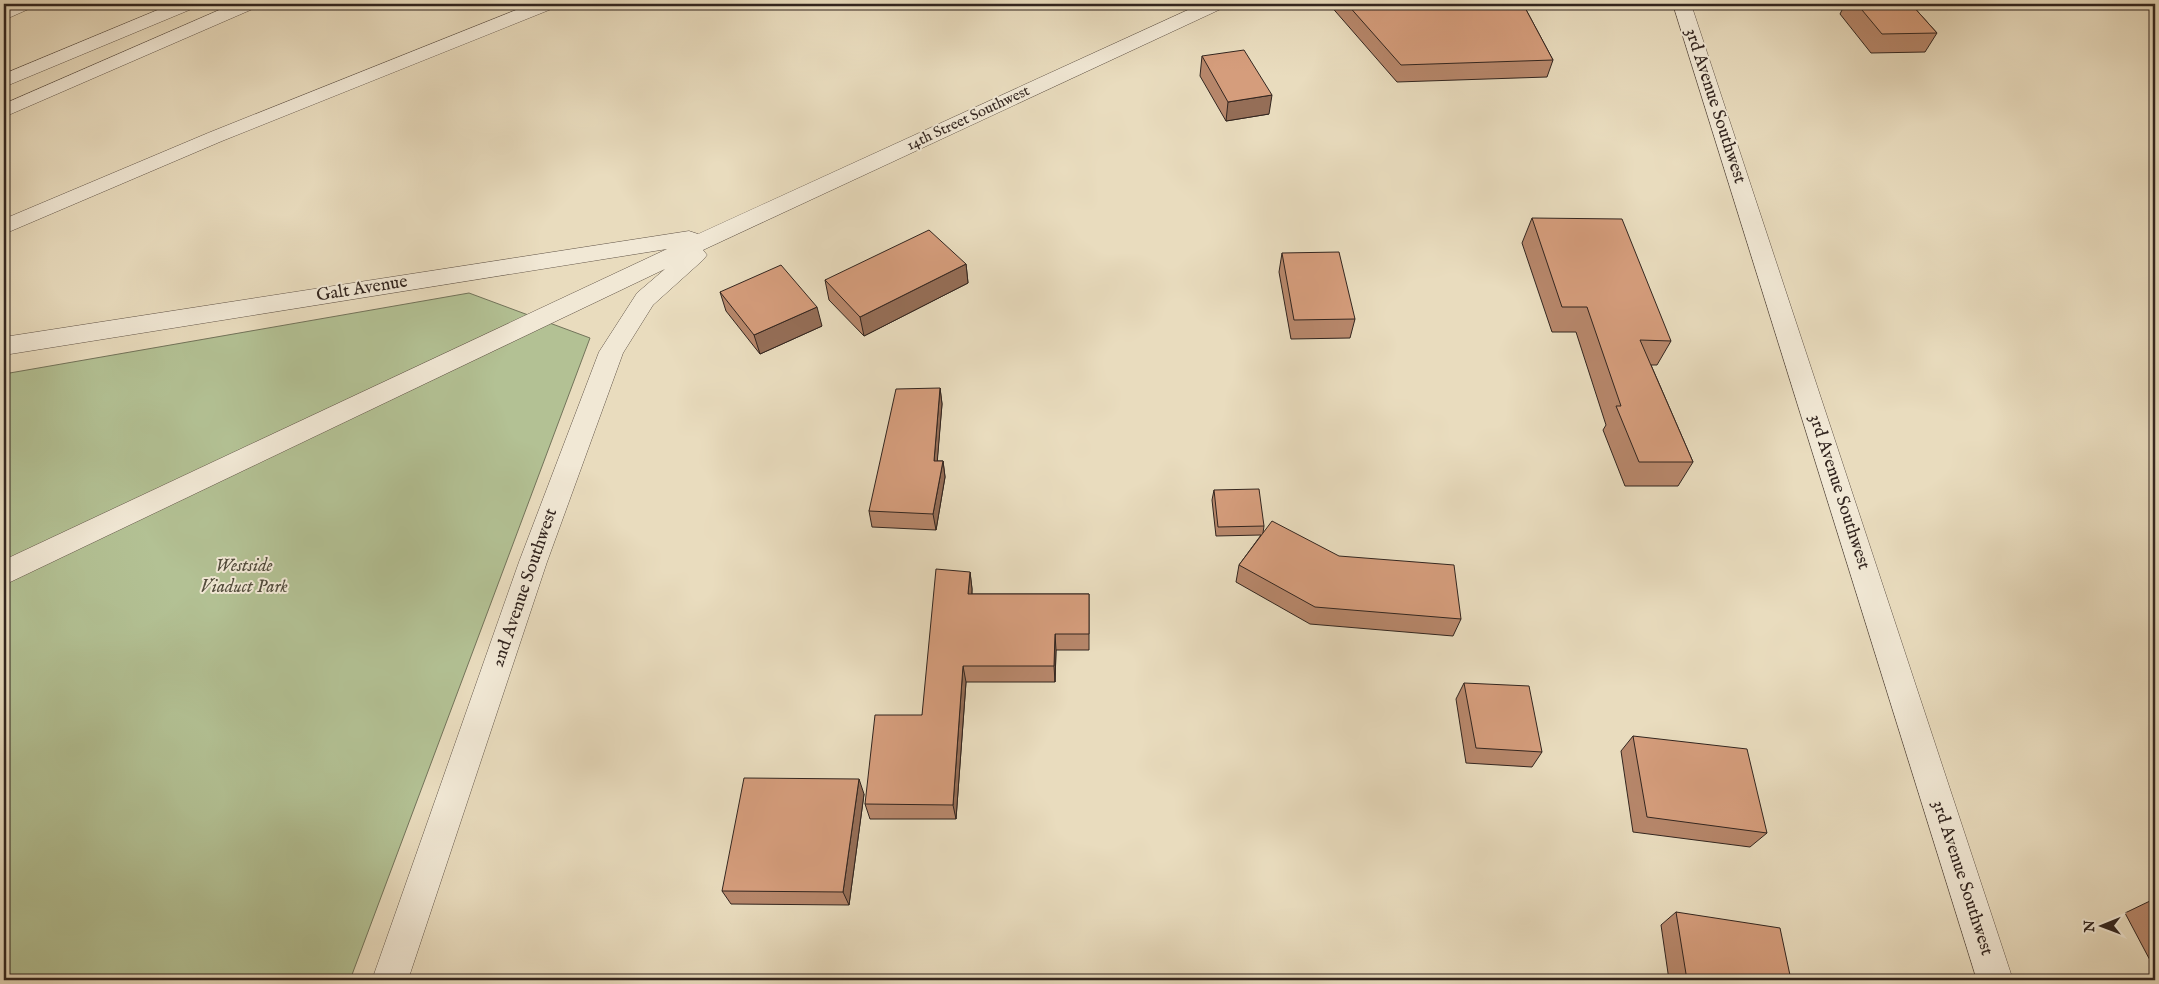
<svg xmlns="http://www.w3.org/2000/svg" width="2159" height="984" font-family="'IM FELL English',serif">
<rect width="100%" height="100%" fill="#e9dcbe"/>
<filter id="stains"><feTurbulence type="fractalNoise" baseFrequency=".004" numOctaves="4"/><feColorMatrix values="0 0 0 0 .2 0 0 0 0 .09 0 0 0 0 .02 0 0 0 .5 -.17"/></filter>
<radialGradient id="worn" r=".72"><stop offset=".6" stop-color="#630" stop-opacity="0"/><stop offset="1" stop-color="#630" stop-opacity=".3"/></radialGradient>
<path fill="#b3c194" stroke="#72735a" d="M 469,293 L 590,338 L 350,980 L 4,980 L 4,374 Z"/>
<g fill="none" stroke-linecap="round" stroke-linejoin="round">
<g stroke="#605347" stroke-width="1">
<path id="minor" d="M 10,4 L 33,4 L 31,8 L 4,20 L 4,7 Z
M 172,4 L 196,4 L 194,8 L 4,87 L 4,74 Z
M 233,4 L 257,4 L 255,8 L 4,117 L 4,104 Z
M 531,4 L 556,4 L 554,8 L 222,141 L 4,234 L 4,219 L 208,133 Z
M 1201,4 L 1225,4 L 1223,8 L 703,250 L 707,255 L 703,260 L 653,305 L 623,353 L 547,562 L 408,980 L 372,980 L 519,562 L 599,352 L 637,293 L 665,269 L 4,585 L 4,560 L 667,249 L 4,355 L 4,337 L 689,231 L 698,234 Z
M 1673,4 L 1691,4 L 2013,980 L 1977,980 Z"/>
</g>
<use href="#minor" fill="#f1e8d5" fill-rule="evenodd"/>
</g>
<path fill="#b7876b" stroke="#32251f" d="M 1329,4 L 1523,4 L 1553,60 L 1547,77 L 1397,82 Z
M 1845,4 L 1911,4 L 1937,33 L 1925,52 L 1871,53 L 1840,14 Z
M 1202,56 L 1269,114 L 1226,121 L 1200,76 Z
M 1532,218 L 1671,341 L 1657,365 L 1651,365 L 1693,462 L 1678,486 L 1625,486 L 1603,430 L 1606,425 L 1576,332 L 1552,332 L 1522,243 Z
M 1282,253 L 1355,319 L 1350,338 L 1291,339 L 1279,272 Z
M 966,264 L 968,283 L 864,336 L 829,300 L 825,280 Z
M 720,292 L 822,326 L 760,354 L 726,311 Z
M 940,388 L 942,404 L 937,461 L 943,461 L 945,477 L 936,530 L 872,527 L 869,511 Z
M 1214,490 L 1264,526 L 1263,533 L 1461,619 L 1453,636 L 1310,624 L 1236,582 L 1239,565 L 1261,535 L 1216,536 L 1212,500 Z
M 970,572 L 972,589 L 972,594 L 1089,594 L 1089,650 L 1056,650 L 1055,682 L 966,682 L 956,819 L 870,819 L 865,804 L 922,715 Z
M 1464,683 L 1542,752 L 1532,767 L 1466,763 L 1456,699 Z
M 1633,736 L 1767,833 L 1750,847 L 1633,832 L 1621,751 Z
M 864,794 L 849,905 L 731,904 L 722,891 Z
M 2152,900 L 2155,900 L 2155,964 L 2152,964 L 2125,913 Z
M 1676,912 L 1791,980 L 1669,980 L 1661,925 Z"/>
<path fill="#956e57" stroke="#32251f" d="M 1272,95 L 1269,114 L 1226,121 L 1228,102 Z
M 966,264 L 968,283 L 864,336 L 860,317 Z
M 817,307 L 822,326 L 760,354 L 754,335 Z
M 940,388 L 942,404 L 936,477 L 934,461 Z
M 943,461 L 945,477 L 936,530 L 933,514 Z
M 970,572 L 972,589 L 971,611 L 968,594 Z
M 1055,634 L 1056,650 L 1055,682 L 1054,666 Z
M 963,666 L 966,682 L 956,819 L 953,805 Z
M 859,779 L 864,794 L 849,905 L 843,892 Z"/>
<path fill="#d59d7c" stroke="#32251f" d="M 1347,4 L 1523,4 L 1553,60 L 1401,65 Z
M 1857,4 L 1911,4 L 1937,33 L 1882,34 Z
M 1244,50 L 1272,95 L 1228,102 L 1202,56 Z
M 1532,218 L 1622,219 L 1671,341 L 1640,340 L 1693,462 L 1639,462 L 1616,406 L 1621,406 L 1587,307 L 1562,307 Z
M 929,230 L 966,264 L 860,317 L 825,280 Z
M 1339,252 L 1355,319 L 1294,320 L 1282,253 Z
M 781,265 L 817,307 L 754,335 L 720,292 Z
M 940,388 L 934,461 L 943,461 L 933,514 L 869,511 L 896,389 Z
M 1259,489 L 1264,526 L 1218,527 L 1214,490 Z
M 1272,521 L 1339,556 L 1454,565 L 1461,619 L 1315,607 L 1239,565 Z
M 936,569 L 970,572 L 968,594 L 1089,594 L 1089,634 L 1055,634 L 1054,666 L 963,666 L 953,805 L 865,804 L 875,715 L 922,715 Z
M 1464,683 L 1529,686 L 1542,752 L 1476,748 Z
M 1633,736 L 1747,749 L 1767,833 L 1647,817 Z
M 744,778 L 859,779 L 843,892 L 722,891 Z
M 2152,900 L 2155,900 L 2155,906 Z
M 1676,912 L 1780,928 L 1791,980 L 1687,980 Z"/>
<g text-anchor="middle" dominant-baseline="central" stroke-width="4" stroke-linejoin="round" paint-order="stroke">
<g font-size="15" fill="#32251f" stroke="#f1e8d5">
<text transform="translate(968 118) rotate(-25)">14th Street Southwest</text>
</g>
<g font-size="18" fill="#32251f" stroke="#f1e8d5">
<text transform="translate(1715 106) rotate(72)">3rd Avenue Southwest</text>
<text transform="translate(362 289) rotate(-9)">Galt Avenue</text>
<text transform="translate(1839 492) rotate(72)">3rd Avenue Southwest</text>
<text transform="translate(525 588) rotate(-71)">2nd Avenue Southwest</text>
<text transform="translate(1962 878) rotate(72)">3rd Avenue Southwest</text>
</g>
<g font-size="18" font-style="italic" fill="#524c3c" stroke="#f1e8d5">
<text x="244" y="566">Westside<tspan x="244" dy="21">Viaduct Park</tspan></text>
</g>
</g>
<rect width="2159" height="984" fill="none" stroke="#e9dcbe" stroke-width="20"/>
<rect x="5" y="5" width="2149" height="974" fill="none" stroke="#32251f" stroke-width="2.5"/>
<rect x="10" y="10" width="2139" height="964" fill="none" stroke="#32251f"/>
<g transform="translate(2102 926) rotate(269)" stroke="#f1e8d5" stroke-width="4" paint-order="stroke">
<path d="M0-4L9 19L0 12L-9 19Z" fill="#32251f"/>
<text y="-8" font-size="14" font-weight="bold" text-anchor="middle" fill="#32251f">N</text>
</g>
<rect width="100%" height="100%" filter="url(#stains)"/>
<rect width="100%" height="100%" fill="url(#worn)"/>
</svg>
